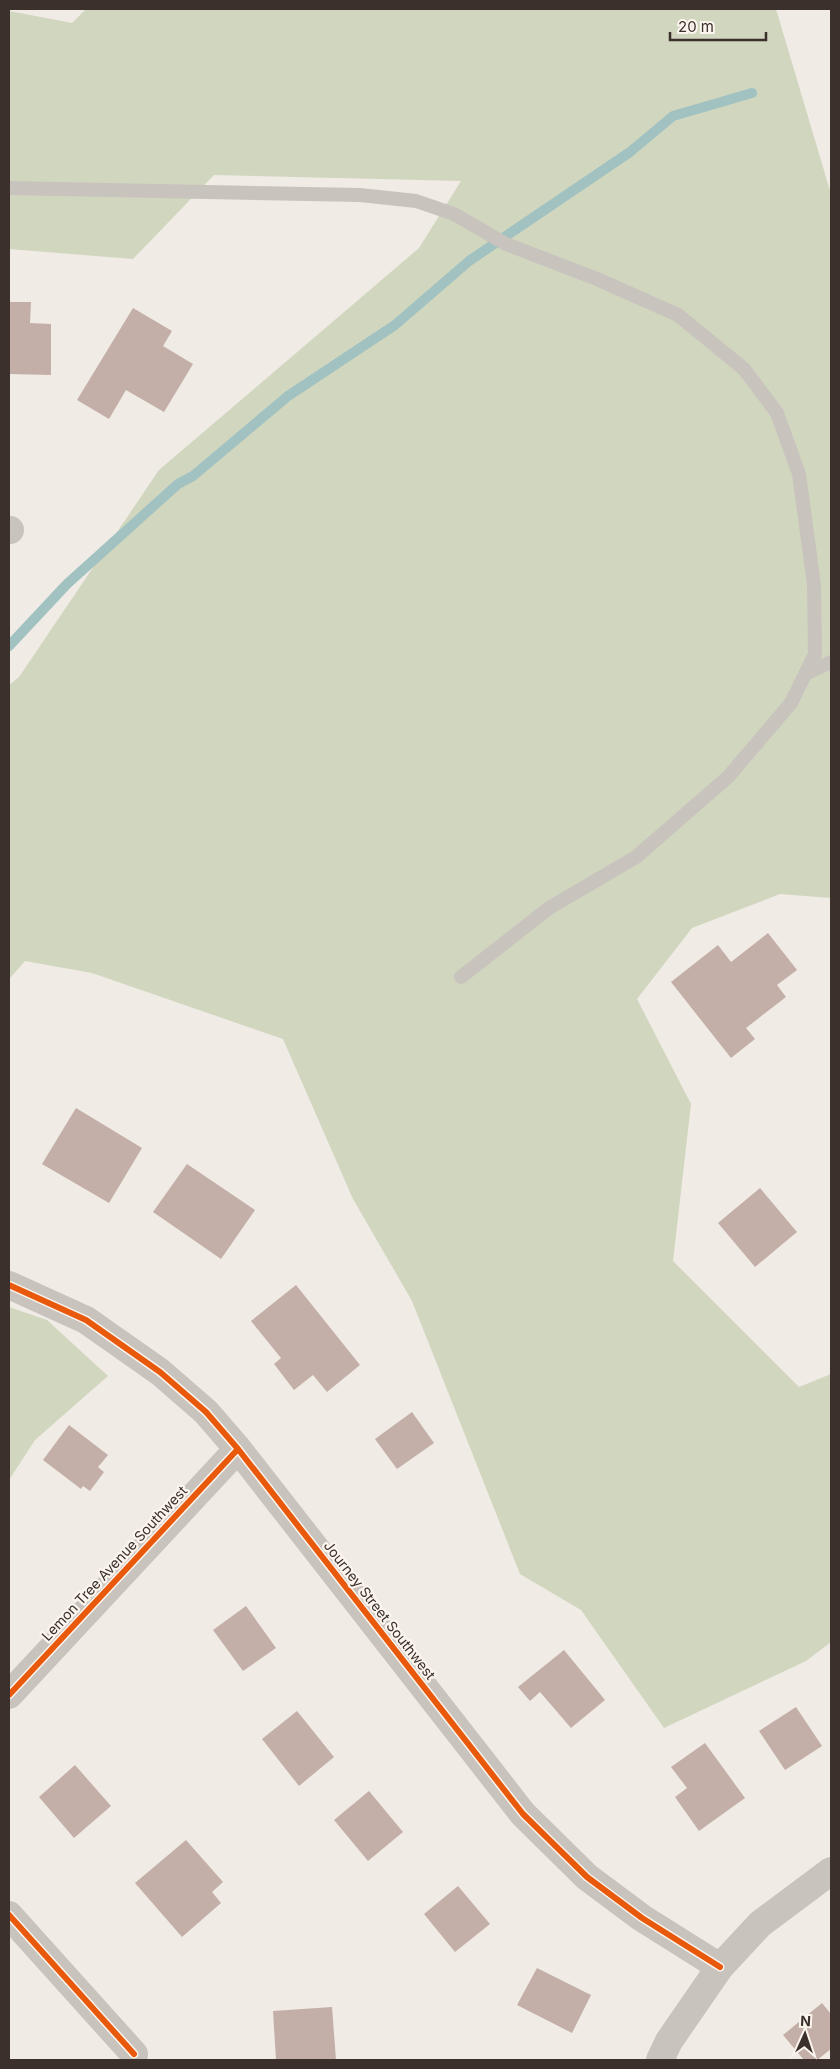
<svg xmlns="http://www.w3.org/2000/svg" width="840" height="2069" font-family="Inter,sans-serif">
<rect width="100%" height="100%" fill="#f0ebe5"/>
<path fill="#d1d6bf" d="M 86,9 L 776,9 L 831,194 L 831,898 L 780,894 L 692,928 L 637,999 L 691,1104 L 673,1261 L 799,1387 L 831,1374 L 831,1642 L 806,1661 L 664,1728 L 581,1610 L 520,1574 L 412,1301 L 353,1199 L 283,1039 L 92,973 L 25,961 L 9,979 L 9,685 L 19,677 L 159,470 L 419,248 L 461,181 L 214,175 L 133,259 L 9,249 L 9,11 L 72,23 Z
M 9,1307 L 47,1320 L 108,1376 L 35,1440 L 9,1480 Z"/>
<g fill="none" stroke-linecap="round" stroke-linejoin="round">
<path stroke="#a1c2c1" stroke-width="10" d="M 9,646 L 67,584 L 178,484 L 193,476 L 288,396 L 395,325 L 469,261 L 630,152 L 673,116 L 752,93"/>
</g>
<path fill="#c3afa7" d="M 9,302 L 31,302 L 30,323 L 51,324 L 51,375 L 9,374 Z
M 133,308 L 172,331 L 163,346 L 193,364 L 164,412 L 126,390 L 109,419 L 77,400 Z
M 768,933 L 797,970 L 777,985 L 786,997 L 746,1028 L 755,1039 L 731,1058 L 671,982 L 718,945 L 731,962 Z
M 76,1108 L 142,1148 L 109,1203 L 42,1164 Z
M 187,1164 L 255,1210 L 221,1259 L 153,1212 Z
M 760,1188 L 797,1232 L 755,1267 L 718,1223 Z
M 296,1285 L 360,1365 L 327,1392 L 313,1375 L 294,1390 L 274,1364 L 281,1358 L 251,1321 Z
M 412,1412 L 434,1443 L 397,1469 L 375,1439 Z
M 69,1425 L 108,1455 L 98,1467 L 104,1472 L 90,1491 L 83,1486 L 81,1489 L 43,1460 Z
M 246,1606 L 276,1648 L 243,1671 L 213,1630 Z
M 564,1650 L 605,1700 L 571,1728 L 540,1692 L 530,1701 L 518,1687 Z
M 796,1707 L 822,1746 L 785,1770 L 759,1731 Z
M 297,1711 L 334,1757 L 299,1786 L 262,1739 Z
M 705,1743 L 745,1798 L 699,1831 L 675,1797 L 687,1788 L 671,1767 Z
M 75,1765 L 111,1806 L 74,1838 L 39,1797 Z
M 369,1791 L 403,1832 L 368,1861 L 334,1820 Z
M 186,1840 L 223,1882 L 212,1892 L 221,1903 L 182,1937 L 135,1883 Z
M 458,1886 L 490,1924 L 455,1952 L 424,1914 Z
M 537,1968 L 591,1995 L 572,2033 L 517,2005 Z
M 822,2003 L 831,2014 L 831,2049 L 817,2060 L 804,2060 L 783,2035 Z
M 332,2007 L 336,2060 L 276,2060 L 273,2011 Z"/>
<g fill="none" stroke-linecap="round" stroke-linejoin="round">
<path stroke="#c9c3be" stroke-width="14" d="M 9,188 L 360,195 L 416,201 L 454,214 L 506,244 L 597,279 L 678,315 L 744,369 L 777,413 L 799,474 L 814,585 L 815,654 L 791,703 L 728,777 L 636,857 L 549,908 L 461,977
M 805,674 L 831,662"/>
<path stroke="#c9c3be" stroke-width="28" d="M 9,530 L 10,530
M 9,1285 L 86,1320 L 160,1372 L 206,1412 L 238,1449 L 523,1814 L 587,1877 L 642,1918 L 720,1967
M 9,1695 L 238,1449
M 9,1915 L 134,2054
M 660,2060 L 669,2041 L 720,1967 L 760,1924 L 831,1871"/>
<g stroke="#fbf5ee" stroke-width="9">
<path id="cycleway" d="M 9,1285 L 86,1320 L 160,1372 L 206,1412 L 238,1449 L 523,1814 L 587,1877 L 642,1918 L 720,1967
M 9,1695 L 238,1449
M 9,1915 L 134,2054"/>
</g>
<use href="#cycleway" stroke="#e8590c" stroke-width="6"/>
</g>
<g text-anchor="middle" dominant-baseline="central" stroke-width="4.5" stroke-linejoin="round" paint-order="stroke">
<g font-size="14" fill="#3b302b" stroke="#fbf5ee">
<text transform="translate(114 1563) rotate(-47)">Lemon Tree Avenue Southwest</text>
<text transform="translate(380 1610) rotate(52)">Journey Street Southwest</text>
</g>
</g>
<rect width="840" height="2069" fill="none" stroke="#3b302b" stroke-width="20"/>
<g transform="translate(805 2034) rotate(3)" stroke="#fbf5ee" stroke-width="4" paint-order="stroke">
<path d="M0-4L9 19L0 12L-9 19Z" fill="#3b302b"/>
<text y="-8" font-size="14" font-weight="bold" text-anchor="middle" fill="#3b302b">N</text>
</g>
<path d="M670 32v8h96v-8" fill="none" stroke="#3b302b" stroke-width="2.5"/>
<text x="678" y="32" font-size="15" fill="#3b302b" stroke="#fbf5ee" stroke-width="4" paint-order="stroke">20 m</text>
</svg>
